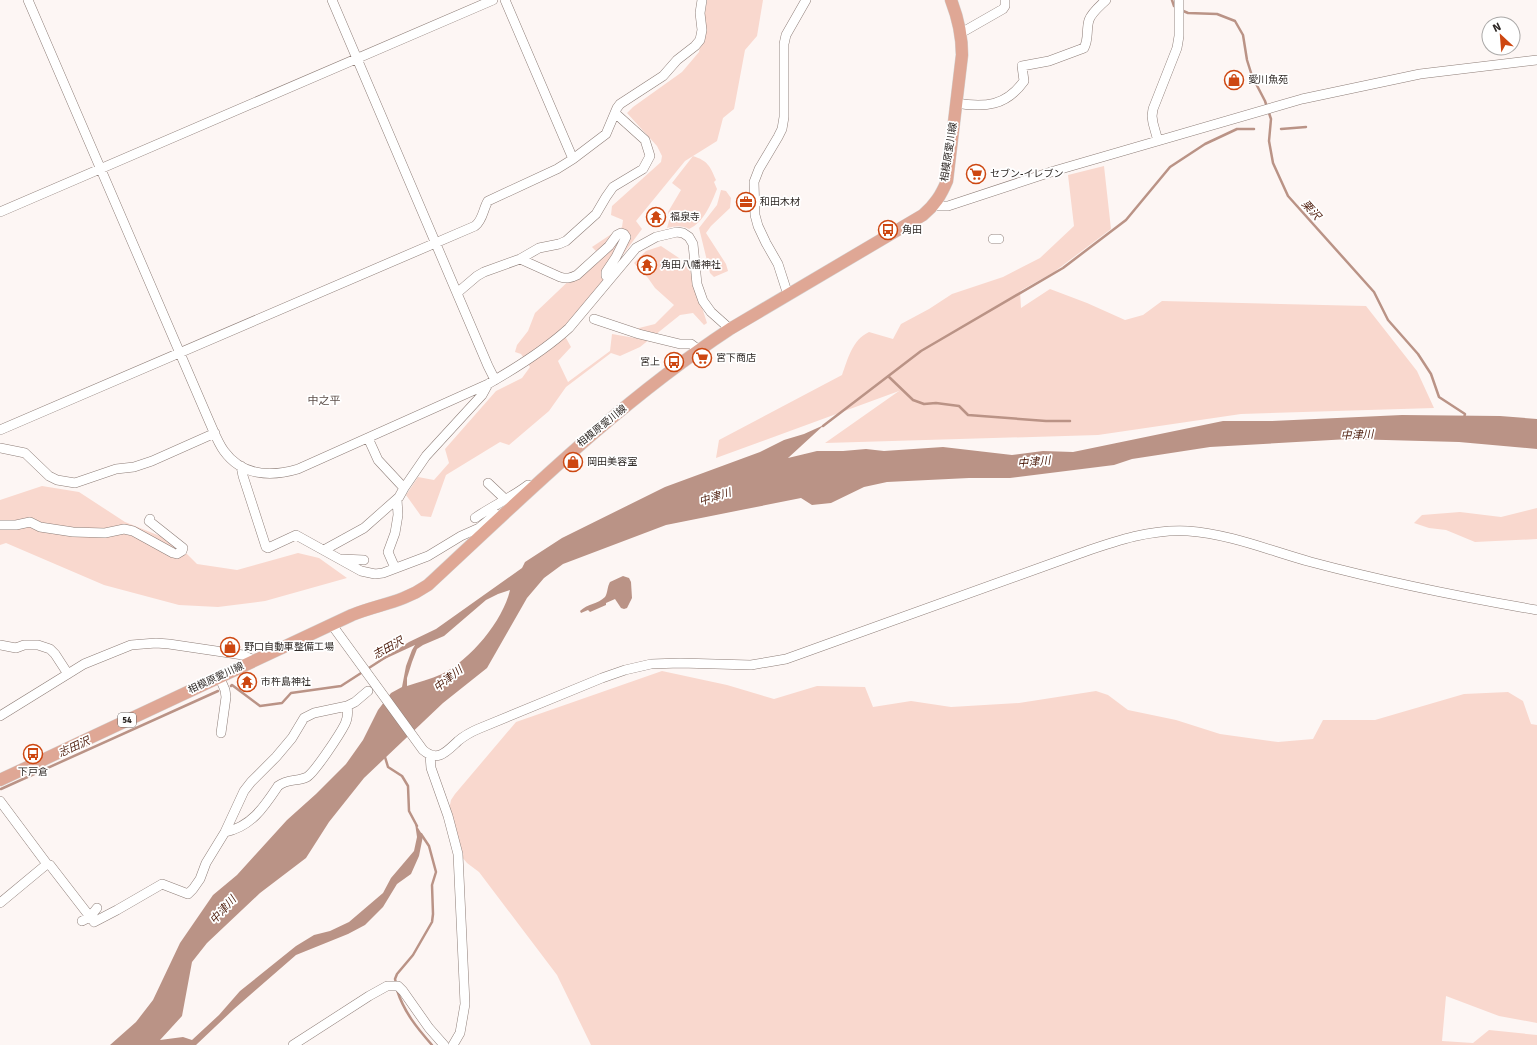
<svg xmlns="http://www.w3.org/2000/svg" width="1537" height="1045" font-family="Signika,'Noto Sans JP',sans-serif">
<rect width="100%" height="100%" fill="#fdf6f4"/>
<path fill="#f9d8ce" d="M 707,0 L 763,0 L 757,36 L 745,50 L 734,109 L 723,118 L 717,141 L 685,161 L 636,221 L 642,229 L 582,310 L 561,329 L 571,347 L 558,361 L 568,382 L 610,351 L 612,334 L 635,338 L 639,328 L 655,324 L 674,305 L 655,288 L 648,278 L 634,263 L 646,251 L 661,246 L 688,264 L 707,323 L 704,325 L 693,313 L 680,315 L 640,347 L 620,356 L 611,353 L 566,387 L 549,411 L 509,445 L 500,442 L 446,475 L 431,517 L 421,516 L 406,495 L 418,477 L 434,480 L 449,463 L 445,449 L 496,391 L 522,378 L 530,367 L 521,354 L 515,352 L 517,345 L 528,331 L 535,313 L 598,253 L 592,247 L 622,227 L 623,220 L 611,215 L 612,206 L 661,162 L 662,156 L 657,146 L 627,113 L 633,107 L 682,72 L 699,52 Z
M 693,156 C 708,161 710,166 716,180 L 714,182 L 717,189 C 711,204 704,222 689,229 C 682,225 675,226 667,228 L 670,217 L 668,212 L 681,190 L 672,183 Z
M 1104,166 L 1111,229 L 1054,272 L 1020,291 L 1021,308 L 1050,289 L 1087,303 L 1125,320 L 1143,315 L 1162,301 L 1366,306 L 1417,371 L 1434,408 L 1241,414 L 1098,435 L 825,443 L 899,391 L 716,458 L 719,440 L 842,375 C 848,359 852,340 869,332 L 893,339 L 901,324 L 929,309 L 952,294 L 1003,277 L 1040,258 L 1074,226 L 1068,175 Z
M 721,190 L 726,191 L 731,198 L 730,208 L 711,226 L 706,233 L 726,264 L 728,271 L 714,277 L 710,273 L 699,228 L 717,205 Z
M 42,486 L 79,492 L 125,522 L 175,542 L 197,564 L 237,570 L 298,553 L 319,558 L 347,578 L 265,601 L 218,607 L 179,605 L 104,585 L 6,543 L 0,545 L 0,500 Z
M 1537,508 L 1537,539 L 1475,542 L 1446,530 L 1429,528 L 1414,523 L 1422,515 L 1460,512 L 1501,517 Z
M 662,671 L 727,685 L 774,699 L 817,686 L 865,687 L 873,707 L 911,701 L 951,707 L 1019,703 L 1096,691 L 1108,695 L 1128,710 L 1176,720 L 1220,734 L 1278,742 L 1313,739 L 1323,720 L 1375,720 L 1464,694 L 1508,692 L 1523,701 L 1531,724 L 1537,725 L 1537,1023 L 1499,1016 L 1446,996 L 1442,1041 L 1473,1043 L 1489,1030 L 1537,1035 L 1537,1045 L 591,1045 L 557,975 L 479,872 L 467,863 L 457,851 L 449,810 L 451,800 L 455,794 L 516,722 Z"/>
<path fill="#ba9386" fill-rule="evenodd" d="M 1402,415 L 1500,416 L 1537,419 L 1537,449 L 1459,442 L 1349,439 L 1210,447 L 1132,459 L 1114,465 L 1010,478 L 969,478 L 887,482 L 864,487 L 831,503 L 812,505 L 801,498 L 666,525 L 563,564 L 544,578 L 527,598 L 487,668 L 443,703 L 364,778 L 329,822 L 306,858 L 260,893 L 207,943 L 192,962 L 182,1016 L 160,1040 L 183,1037 L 192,1040 L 219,1015 L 240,991 L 296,946 L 314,935 L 330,931 L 349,922 L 383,893 L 391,878 L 414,851 L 417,837 L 415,823 L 423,836 L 419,856 L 411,874 L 397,884 L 383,907 L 365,925 L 348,934 L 296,955 L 234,1009 L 196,1045 L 110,1045 L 136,1022 L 153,1000 L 180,943 L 213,895 L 237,875 L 287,820 L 316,794 L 346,764 L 363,740 L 378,710 L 391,693 L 402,687 L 406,666 L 412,650 L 415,645 L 376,663 L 409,642 L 436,629 L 522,568 L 525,562 L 562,538 L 665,487 L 760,452 L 784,440 L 804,434 L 824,425 L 788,458 L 817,451 L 843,451 L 866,449 L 884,451 L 943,447 L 1012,455 L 1043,451 L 1073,452 L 1223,421 L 1272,421 ZM 510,590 C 503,621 470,660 442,674 C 431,679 418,682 407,686 L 407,678 L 412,662 L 417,649 L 423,645 L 444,636 L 486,600 L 498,594 Z
M 623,576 L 629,578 L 631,582 L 632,598 L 627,608 L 624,609 L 621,608 L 615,599 L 606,603 L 606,605 L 590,612 L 588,610 L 581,613 L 580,611 C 587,604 598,604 605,597 C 608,592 607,587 610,582 Z"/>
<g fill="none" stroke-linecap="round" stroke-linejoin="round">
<path stroke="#ba9386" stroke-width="2.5" d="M 1172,0 L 1174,6 L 1177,7
M 1181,10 L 1188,13 L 1217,14 L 1235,21 L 1243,35 L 1247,60 L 1252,76 L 1265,101 L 1271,119 L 1269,141 L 1273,163 L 1288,196 L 1374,292 L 1388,320 L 1418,354 L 1431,374 L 1439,397 L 1465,414 L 1464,418
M 1281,129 L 1306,127
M 888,376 L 913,400 L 924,404 L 936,403 L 959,406 L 968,415 L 1046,421 L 1070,421
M 823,426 L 921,351 L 1063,268 L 1126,220 L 1170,167 L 1205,144 L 1237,129 L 1254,129
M 231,686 L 232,685 L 260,706 L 282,703 L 291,693 L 341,686 L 389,655
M 385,757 L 388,767 L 402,776 L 408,786 L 409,811 L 417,826
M 1,789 L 218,691
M 396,983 L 395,979 L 397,974 L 413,955 L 432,922 L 433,914 L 432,885 L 436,872 L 429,846 L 421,834
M 397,990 C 404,1012 417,1028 432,1045"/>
<g stroke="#8e7e78" stroke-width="10">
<path id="minor" d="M 28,0 L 210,423 C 214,432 218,443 224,451 C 242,476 271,477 298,469 L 488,384 C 516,368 545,350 569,328 L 636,248 L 656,237 L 677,232 L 683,233 L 689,237 L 693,244 L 697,284 L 703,301 L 711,312 L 730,329
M 332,0 L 488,366 L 495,380
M 961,33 L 1003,9 L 1005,6 L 1005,0
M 956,103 C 985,108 1006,106 1024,81 L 1022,66 L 1049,61 L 1084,48 C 1089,39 1086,30 1089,20 C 1092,12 1100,6 1106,0
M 1158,141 L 1153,123 L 1152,116 L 1153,109 L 1177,48 L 1179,36 L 1179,0
M 573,159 L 606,134 L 617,108 L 620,104 L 663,76 L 677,60 L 695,46 L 700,40 L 702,30 L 700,13 L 702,0
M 933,206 L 948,206 L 1054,171 L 1302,99 L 1420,74 L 1537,60
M 0,212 L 493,0
M 993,239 L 999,239
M 520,259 L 560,277 C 567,279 571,278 577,275 L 609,246 L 617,235 L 621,233 L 624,234 L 626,237 L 616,257 L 606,272 L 606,276 L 610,279
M 457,293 L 477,276 L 484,272 L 520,259 L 539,248 L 559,244 L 566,241 L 596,214 L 606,197 L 613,187 L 643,169 L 650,156 L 645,140 L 615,113
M 788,295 L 778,264 L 766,243 L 758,226 L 755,215 L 754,182 L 759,169 L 778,137 L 782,129 L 784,117 L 784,44 L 786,35 L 806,0
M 594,319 L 639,334 L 680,344 L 691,344 L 699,350
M 0,430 L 475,226 C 483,220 483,209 488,201 L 557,169 L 573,159 L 505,0
M 0,448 L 25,453 L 49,476 L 57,480 L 75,483 L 116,469 L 134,467 L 152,461 L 215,433
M 241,466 L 243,476 L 266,547 L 268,548 L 296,535 L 361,571 L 375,574 L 383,573 L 428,556 L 461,536 L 479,528 L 496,514 L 502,517
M 488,483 L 506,500
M 404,488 L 426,456 L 482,395 L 488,384
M 475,518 C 492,506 511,498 528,485
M 0,525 L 16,525 L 30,522 L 40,527 L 73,532 L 105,533 L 124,529 L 133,531 L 173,553 L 177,554 L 182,551 L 183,548 L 149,521 L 150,519
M 324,550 L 364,528 L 399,497 L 404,488 L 378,460 L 368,438
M 342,559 L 364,560
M 395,568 L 388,552 L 395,533 L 398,515 L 397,499
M 332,625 L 423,750 C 438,763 447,751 458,741 C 464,736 471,732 478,729 L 602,678 L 625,670 L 651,664 L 680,663 L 751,665 L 786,659 L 1081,553 C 1116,541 1150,529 1188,531 C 1230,534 1271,551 1311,562 C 1386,582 1461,597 1537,610
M 0,645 L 16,648 L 24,645 L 38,645 L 50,649 L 55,654 L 68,674
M 219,676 L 225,690 L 226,697 L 221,733
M 0,716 L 84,664 L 131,645 L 156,643 L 169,644 L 243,655 L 254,660
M 430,755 L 431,768 L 448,816 L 458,854 L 465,1004 L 460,1033 L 453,1045
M 0,801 L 47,864 L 0,903
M 225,832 C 251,827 264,807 278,786 C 288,778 297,782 307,777 C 315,772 340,734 345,724 C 348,718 348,712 347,706
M 47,864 L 50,865 L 94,922 L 117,910 L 162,884 L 188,894 L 193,889 L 200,879 L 206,863 L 225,832 L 244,791 L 251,782 L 276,757 L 292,738 L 304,718 L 314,713 L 347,706 L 355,702 L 368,691
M 82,921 L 90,917 L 97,908
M 293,1045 L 369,996 L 387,986 L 398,986 L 403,991 L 429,1028 L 444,1045"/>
</g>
<g stroke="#d5d4d3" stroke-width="13">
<path id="major" d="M 0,780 L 352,615 C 379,604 402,603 428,585 C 525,495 619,402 730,329 L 923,215 C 935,205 941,195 947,181 L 962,55 C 962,35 958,18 951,0"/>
</g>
<use href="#minor" stroke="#fff" stroke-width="9"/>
<use href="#major" stroke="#dfa795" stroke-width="12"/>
</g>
<defs>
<g id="shop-ring" transform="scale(1)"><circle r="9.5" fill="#fff" stroke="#cd4711" stroke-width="1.5"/><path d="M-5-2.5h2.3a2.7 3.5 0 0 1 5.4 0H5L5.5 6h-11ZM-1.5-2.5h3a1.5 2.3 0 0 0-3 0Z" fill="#cd4711"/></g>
<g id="supermarket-ring" transform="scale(1)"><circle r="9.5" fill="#fff" stroke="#cd4711" stroke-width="1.5"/><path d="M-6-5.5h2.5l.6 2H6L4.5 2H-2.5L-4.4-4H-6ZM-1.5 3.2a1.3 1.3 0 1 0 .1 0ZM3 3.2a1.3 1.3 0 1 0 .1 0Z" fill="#cd4711"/></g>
<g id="office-ring" transform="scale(1)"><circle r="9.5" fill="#fff" stroke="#cd4711" stroke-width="1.5"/><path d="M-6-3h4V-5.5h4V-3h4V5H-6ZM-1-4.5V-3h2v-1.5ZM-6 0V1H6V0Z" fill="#cd4711"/></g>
<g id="temple-ring" transform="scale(1)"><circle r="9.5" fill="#fff" stroke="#cd4711" stroke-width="1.5"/><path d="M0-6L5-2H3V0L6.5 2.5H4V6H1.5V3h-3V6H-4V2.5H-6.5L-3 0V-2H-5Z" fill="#cd4711"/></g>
<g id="bus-ring" transform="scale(1)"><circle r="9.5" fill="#fff" stroke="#cd4711" stroke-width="1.5"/><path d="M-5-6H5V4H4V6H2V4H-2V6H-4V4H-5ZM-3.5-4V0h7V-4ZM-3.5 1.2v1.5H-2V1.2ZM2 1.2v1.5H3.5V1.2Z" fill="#cd4711"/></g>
</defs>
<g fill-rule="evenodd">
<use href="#shop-ring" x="1234" y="80"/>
<use href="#supermarket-ring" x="976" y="174"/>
<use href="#office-ring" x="746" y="202"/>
<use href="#temple-ring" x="656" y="217"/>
<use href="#bus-ring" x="888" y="230"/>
<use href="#temple-ring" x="647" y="265"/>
<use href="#supermarket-ring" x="702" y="358"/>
<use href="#bus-ring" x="674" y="362"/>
<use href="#shop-ring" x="573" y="462"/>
<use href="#shop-ring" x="230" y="647"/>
<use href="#temple-ring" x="247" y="682"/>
<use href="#bus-ring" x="33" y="754"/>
</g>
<g text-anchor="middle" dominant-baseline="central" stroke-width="3.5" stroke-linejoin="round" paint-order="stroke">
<rect fill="#fff" stroke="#6d6866" stroke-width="1" x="118" y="713" width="18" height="14" rx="3"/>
<g font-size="9" font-weight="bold" fill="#2e2825">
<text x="127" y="720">54</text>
</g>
<g font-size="10" fill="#2e2825" stroke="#fff" text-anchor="start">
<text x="1248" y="80">愛川魚苑</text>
<text x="990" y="174">セブン-イレブン</text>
<text x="760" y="202">和田木材</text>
<text x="670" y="217">福泉寺</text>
<text x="902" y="230">角田</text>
<text x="661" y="265">角田八幡神社</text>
<text x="716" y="358">宮下商店</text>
<text x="660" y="362" text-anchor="end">宮上</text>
<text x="587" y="462">岡田美容室</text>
<text x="244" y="647">野口自動車整備工場</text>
<text x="261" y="682">市杵島神社</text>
<text x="33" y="772" text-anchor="middle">下戸倉</text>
</g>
<g font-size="10" fill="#2e2825" stroke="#fff">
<text transform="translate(949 152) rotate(-81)">相模原愛川線</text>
<text transform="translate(602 426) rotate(-39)">相模原愛川線</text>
<text transform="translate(216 678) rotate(-25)">相模原愛川線</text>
</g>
<g font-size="11" font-style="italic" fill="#4c1a09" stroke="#fff">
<text transform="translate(1311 210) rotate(48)">栗沢</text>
<text transform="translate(1357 435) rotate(-2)">中津川</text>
<text transform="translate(1034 462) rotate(-5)">中津川</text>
<text transform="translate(715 497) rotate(-17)">中津川</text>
<text transform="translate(388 648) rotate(-29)">志田沢</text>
<text transform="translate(448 679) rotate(-38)">中津川</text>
<text transform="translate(74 747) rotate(-24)">志田沢</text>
<text transform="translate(223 910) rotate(-48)">中津川</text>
</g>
<g font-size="11" fill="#5c4e49" stroke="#fff">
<text x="324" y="400">中之平</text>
</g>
</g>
<g transform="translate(1501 36) rotate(334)"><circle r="19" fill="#ffffff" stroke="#aba9a8"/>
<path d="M0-3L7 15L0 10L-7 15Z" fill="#cd4711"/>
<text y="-6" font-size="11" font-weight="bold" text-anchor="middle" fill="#2e2825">N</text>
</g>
</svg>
